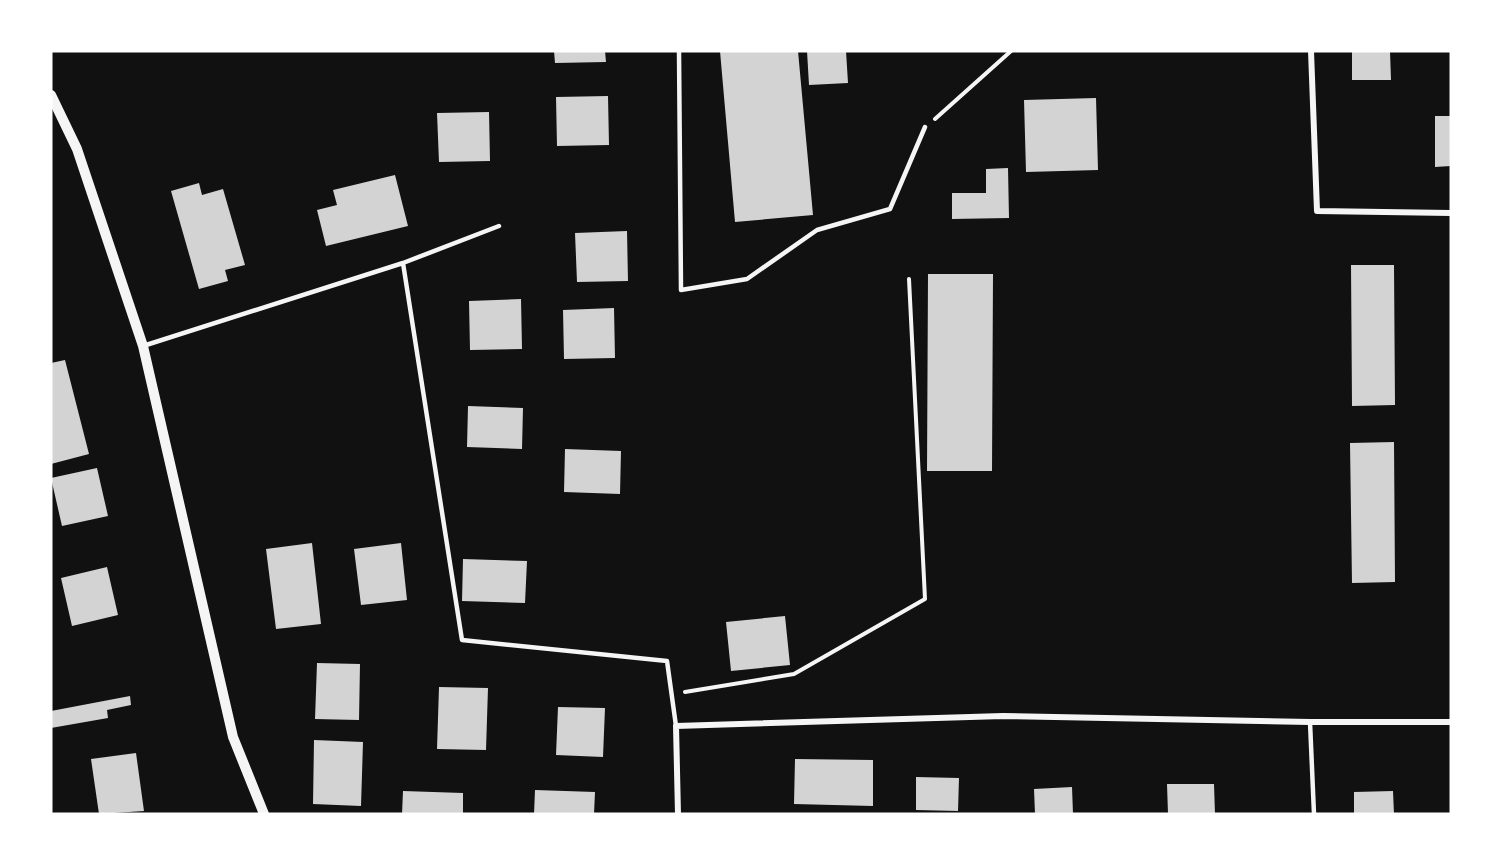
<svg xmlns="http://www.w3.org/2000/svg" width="1502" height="865" font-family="'DM Sans',sans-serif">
<rect width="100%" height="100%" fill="#111"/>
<path fill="#d3d3d3" d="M 554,51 L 605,51 L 606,62 L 555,63 Z
M 720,51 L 798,51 L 813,215 L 735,222 Z
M 807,51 L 846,51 L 848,83 L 809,85 Z
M 1352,51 L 1390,51 L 1391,80 L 1352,80 Z
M 608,96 L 609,145 L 557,146 L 556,97 Z
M 1096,98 L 1098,170 L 1026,172 L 1024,100 Z
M 489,112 L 490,161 L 439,162 L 437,113 Z
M 1435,116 L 1451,116 L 1451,166 L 1435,167 Z
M 1008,168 L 1009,218 L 952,219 L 952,193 L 986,193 L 986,169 Z
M 395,175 L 408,226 L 326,246 L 317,210 L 337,205 L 333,190 Z
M 199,183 L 202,195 L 223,189 L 245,265 L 225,270 L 228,281 L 199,289 L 171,191 Z
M 627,231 L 628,281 L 577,282 L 575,233 Z
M 1351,265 L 1394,265 L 1395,405 L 1352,406 Z
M 928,274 L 993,274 L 992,471 L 927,471 Z
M 521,299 L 522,349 L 470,350 L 469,301 Z
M 614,308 L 615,358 L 564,359 L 563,310 Z
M 65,360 L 89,454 L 51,464 L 51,363 Z
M 468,406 L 523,408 L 522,449 L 467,447 Z
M 1394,442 L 1395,582 L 1352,583 L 1350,443 Z
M 565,449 L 621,451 L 620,494 L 564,492 Z
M 97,468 L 108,516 L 62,526 L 51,478 Z
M 312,543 L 321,624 L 276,629 L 266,549 Z
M 401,543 L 407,600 L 361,605 L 354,549 Z
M 463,559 L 527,561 L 525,603 L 462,601 Z
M 107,567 L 118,615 L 72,626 L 61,578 Z
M 785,616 L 790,665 L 731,671 L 726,622 Z
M 317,663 L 360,664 L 359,720 L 315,719 Z
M 439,687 L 488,688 L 486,750 L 437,749 Z
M 130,696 L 131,705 L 107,710 L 108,718 L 51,728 L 51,711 Z
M 558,707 L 605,708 L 603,757 L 556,755 Z
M 314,740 L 363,742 L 361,806 L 313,804 Z
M 136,753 L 144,811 L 99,814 L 91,759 Z
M 795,759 L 873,760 L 873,806 L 794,804 Z
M 916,777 L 959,778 L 958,811 L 916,810 Z
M 1167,784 L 1214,784 L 1215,814 L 1168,814 Z
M 1072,787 L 1073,814 L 1035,814 L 1034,789 Z
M 535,790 L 595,792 L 594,814 L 534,814 Z
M 403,791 L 463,793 L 463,814 L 402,814 Z
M 1393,791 L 1394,814 L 1354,814 L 1354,792 Z"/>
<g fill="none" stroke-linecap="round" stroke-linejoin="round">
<path stroke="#f5f5f5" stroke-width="4" d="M 935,119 L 1011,51
M 685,692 L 794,674 L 925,599 L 909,279"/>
<path stroke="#f5f5f5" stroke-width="4.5" d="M 679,51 L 681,290 L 747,279 L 817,230 L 890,209 L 925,127
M 403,263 L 462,640 L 667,661 L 676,726
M 143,346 L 403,263 L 499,226
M 1310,722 L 1314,814"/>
<path stroke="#f5f5f5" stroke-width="6" d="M 1311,51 L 1317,211 L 1451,213
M 678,814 L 676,726 L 1003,716 L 1310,722 L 1451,722"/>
<path stroke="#f5f5f5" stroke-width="10" d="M 51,95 L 77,149 L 143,346 L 233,737 L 264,814"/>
</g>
<rect width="1502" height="865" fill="none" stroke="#ffffff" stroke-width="105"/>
</svg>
